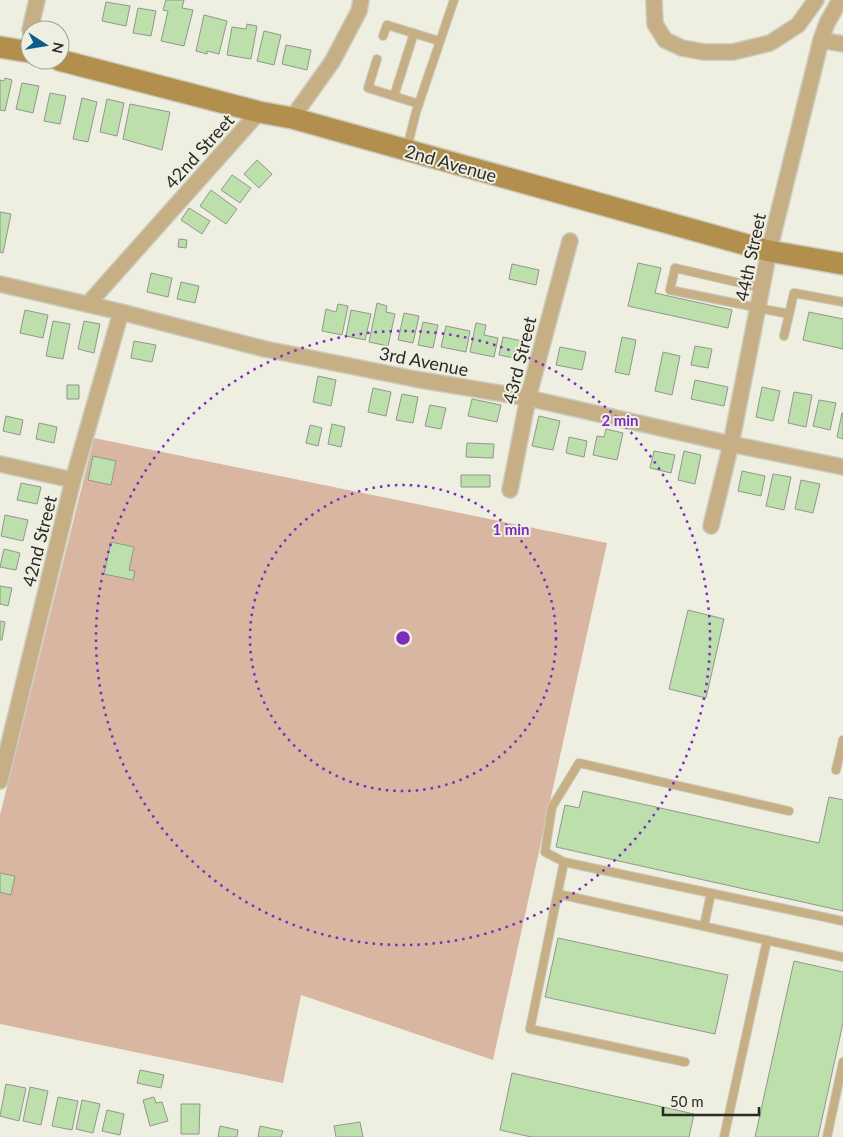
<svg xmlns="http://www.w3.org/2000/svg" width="843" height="1137" font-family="Lato,sans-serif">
<rect width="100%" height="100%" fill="#eeeee1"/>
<path fill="#d9b6a1" d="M 94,438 L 607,543 L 493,1060 L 301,995 L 283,1083 L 0,1024 L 0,815 Z"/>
<path fill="#bddfac" stroke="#90988d" d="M 166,0 L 184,0 L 182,8 L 193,10 L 184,46 L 161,41 L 168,11 L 163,10 Z
M 106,2 L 130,6 L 126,26 L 102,21 Z
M 138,8 L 156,11 L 151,36 L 133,33 Z
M 204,15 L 227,21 L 219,54 L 207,51 L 207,54 L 196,51 Z
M 247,24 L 257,26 L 251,59 L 227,55 L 232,27 L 246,29 Z
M 264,31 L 281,35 L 274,65 L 257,61 Z
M 286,45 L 311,50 L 307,70 L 282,64 Z
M 5,78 L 12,80 L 5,111 L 0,110 L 0,80 L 4,81 Z
M 22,83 L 39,86 L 33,113 L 16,109 Z
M 50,93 L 66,96 L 60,124 L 44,121 Z
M 82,98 L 97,102 L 88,142 L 73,139 Z
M 107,99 L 124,103 L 117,136 L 100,132 Z
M 130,104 L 170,112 L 162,150 L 123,139 Z
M 257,160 L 272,174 L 259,188 L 244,174 Z
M 232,175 L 251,188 L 240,203 L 221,190 Z
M 211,190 L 237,209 L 226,224 L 200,206 Z
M 189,208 L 210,221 L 202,234 L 181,220 Z
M 0,212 L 11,214 L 3,253 L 0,252 Z
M 179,239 L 187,240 L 186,248 L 178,247 Z
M 638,263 L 661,268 L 655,293 L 732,310 L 728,328 L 628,306 Z
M 512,264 L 539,270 L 536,285 L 509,279 Z
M 151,273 L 172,278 L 168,297 L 147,292 Z
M 181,282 L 199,286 L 195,303 L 177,299 Z
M 377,303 L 387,306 L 386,312 L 395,314 L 388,346 L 369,342 Z
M 338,304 L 348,306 L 342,335 L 322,331 L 326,309 L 336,312 Z
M 25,310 L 48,315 L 43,338 L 20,333 Z
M 351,310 L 371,314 L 365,340 L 346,336 Z
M 809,312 L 843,319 L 843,349 L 803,340 Z
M 404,313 L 419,316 L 413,343 L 398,340 Z
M 53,321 L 70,324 L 63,359 L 46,356 Z
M 84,321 L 100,324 L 94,353 L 78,349 Z
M 423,322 L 438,325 L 433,348 L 418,345 Z
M 476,323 L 486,325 L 484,335 L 498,338 L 494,357 L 470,352 Z
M 446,326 L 470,331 L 466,352 L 441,347 Z
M 503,337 L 527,342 L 524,360 L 499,355 Z
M 622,337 L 636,340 L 629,375 L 615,372 Z
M 134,341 L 156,345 L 152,362 L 131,358 Z
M 695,346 L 712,349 L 708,368 L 691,365 Z
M 560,347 L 586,352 L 582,370 L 556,365 Z
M 663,352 L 680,356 L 672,395 L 655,391 Z
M 318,376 L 336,380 L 331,406 L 313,402 Z
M 695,380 L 728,387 L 724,406 L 691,399 Z
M 67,385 L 79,385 L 79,399 L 67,399 Z
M 762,387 L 780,391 L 773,421 L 756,417 Z
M 373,388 L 391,392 L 386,416 L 368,412 Z
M 794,392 L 812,395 L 806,427 L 788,423 Z
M 402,394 L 418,397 L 413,423 L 396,420 Z
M 472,399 L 501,405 L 497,422 L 468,416 Z
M 819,400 L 836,403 L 830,430 L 813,426 Z
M 430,405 L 446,408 L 441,429 L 425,426 Z
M 842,413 L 843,413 L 843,439 L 837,437 Z
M 6,416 L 23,420 L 20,435 L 3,431 Z
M 539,416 L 560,421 L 553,450 L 532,446 Z
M 39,423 L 57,427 L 54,443 L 36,439 Z
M 332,424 L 345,427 L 341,447 L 328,444 Z
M 310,425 L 322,428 L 318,446 L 306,443 Z
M 606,429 L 623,433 L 617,460 L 593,455 L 597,436 L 604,437 Z
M 569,437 L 587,441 L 584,457 L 566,453 Z
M 467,443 L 494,444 L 493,458 L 466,457 Z
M 654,451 L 675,455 L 671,473 L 650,468 Z
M 684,451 L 701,455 L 695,484 L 678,480 Z
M 93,456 L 116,461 L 111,485 L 88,480 Z
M 742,471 L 765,476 L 761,496 L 738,491 Z
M 773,474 L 791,477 L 784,510 L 766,506 Z
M 461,475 L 490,475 L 490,487 L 461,487 Z
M 801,480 L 820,484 L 813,513 L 795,509 Z
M 21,483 L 41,487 L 37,504 L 17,500 Z
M 5,515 L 28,520 L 23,541 L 1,536 Z
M 111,542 L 134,547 L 129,570 L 135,571 L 133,580 L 104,574 Z
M 4,549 L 20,553 L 16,570 L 0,567 Z
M 0,586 L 12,588 L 8,606 L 0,604 Z
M 688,610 L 724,619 L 706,698 L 669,689 Z
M 0,621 L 5,622 L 2,640 L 0,640 Z
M 583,791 L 819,843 L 829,797 L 843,800 L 843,911 L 556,847 L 565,805 L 579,808 Z
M 0,873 L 15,876 L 11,895 L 0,892 Z
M 558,938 L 728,975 L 715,1034 L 545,997 Z
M 794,961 L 843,972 L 843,1023 L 818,1137 L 755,1137 Z
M 140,1070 L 164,1075 L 161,1088 L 137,1083 Z
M 512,1073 L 694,1114 L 689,1137 L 531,1137 L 500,1130 Z
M 6,1084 L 26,1088 L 19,1121 L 0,1116 Z
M 30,1087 L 48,1091 L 41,1125 L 23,1121 Z
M 58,1097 L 78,1101 L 72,1130 L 52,1126 Z
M 154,1097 L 156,1103 L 162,1102 L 168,1121 L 150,1126 L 143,1100 Z
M 82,1100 L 100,1104 L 93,1133 L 76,1129 Z
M 181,1104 L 200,1104 L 199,1134 L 181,1134 Z
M 107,1110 L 124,1114 L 120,1135 L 102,1131 Z
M 360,1122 L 363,1137 L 336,1137 L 334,1126 Z
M 220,1126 L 238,1130 L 237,1137 L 218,1137 Z
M 260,1126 L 283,1131 L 281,1137 L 258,1137 Z"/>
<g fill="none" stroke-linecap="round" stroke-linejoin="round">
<g stroke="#cbcbbf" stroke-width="10">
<path id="lane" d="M 383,36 L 387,25 L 439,41
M 377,59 L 368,88 L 419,104
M 394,96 L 414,33
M 407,148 L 416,112 L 454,0
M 762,288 L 675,268 L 670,290 L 789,314
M 784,336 L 794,293 L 843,302
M 836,770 L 843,740
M 564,862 L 545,852 L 552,807 L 579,763 L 789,811
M 558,894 L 843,957
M 704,926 L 711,893
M 685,1062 L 530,1029 L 564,862 L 843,921
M 724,1137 L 767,940
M 827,1137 L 843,1062"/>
</g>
<g stroke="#cbcbbf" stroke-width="18">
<path id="street" d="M 654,0 L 655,24 L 665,40 L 682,48 L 704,52 L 733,52 L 770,43 L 798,25 L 816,0
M 30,30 L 37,0
M 821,40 L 843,44
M 292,118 L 332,62 L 359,11 L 361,0
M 0,284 L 121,312 L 265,349 L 415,379 L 528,398 L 731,444 L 843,467
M 88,304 L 259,112
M 0,464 L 73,480
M 510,490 L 528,398 L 570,241
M 711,526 L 731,444 L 769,251 L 821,40 L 827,23 L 840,0
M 0,781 L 73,480 L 121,312"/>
</g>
<g stroke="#cbcbbf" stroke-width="24">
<path id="secondary" d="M 0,47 L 30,52
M 59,60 L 259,112 L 292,118 L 769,251 L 843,264"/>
</g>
<use href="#lane" stroke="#c6af85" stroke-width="8"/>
<use href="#street" stroke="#c6af85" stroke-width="15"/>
<use href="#secondary" stroke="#b38f4e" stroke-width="21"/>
</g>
<g fill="none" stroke="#7b2cbf" stroke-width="2.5" stroke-dasharray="2.5 5">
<circle cx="403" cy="638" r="153"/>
<circle cx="403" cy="638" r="307"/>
</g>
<g text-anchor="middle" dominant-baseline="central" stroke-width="4" stroke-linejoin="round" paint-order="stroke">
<g font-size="18" fill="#2b2b26" stroke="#eeeee1">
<text transform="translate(199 151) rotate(-48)">42nd Street</text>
<text transform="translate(451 163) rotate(16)">2nd Avenue</text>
<text transform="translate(750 257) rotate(-78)">44th Street</text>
<text transform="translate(519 360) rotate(-76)">43rd Street</text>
<text transform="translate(424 361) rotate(11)">3rd Avenue</text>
<text transform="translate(39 541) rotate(-76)">42nd Street</text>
</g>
</g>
<circle cx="403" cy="638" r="8" fill="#7b2cbf" stroke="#eeeee1" stroke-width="2.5"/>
<g font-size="15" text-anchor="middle" font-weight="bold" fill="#7b2cbf" stroke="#eeeee1" stroke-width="4" stroke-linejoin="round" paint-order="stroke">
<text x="620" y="426">2 min</text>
<text x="511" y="535">1 min</text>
</g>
<g transform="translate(45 45) rotate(102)"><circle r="24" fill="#eeeee1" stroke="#a0a096"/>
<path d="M0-4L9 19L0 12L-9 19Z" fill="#0c5c8f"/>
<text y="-8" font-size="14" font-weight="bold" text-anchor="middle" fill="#2b2b26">N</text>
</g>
<path d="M663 1107v8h96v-8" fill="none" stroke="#2b2b26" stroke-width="2.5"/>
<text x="670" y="1107" font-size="15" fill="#2b2b26" stroke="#eeeee1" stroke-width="4" paint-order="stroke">50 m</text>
</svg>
